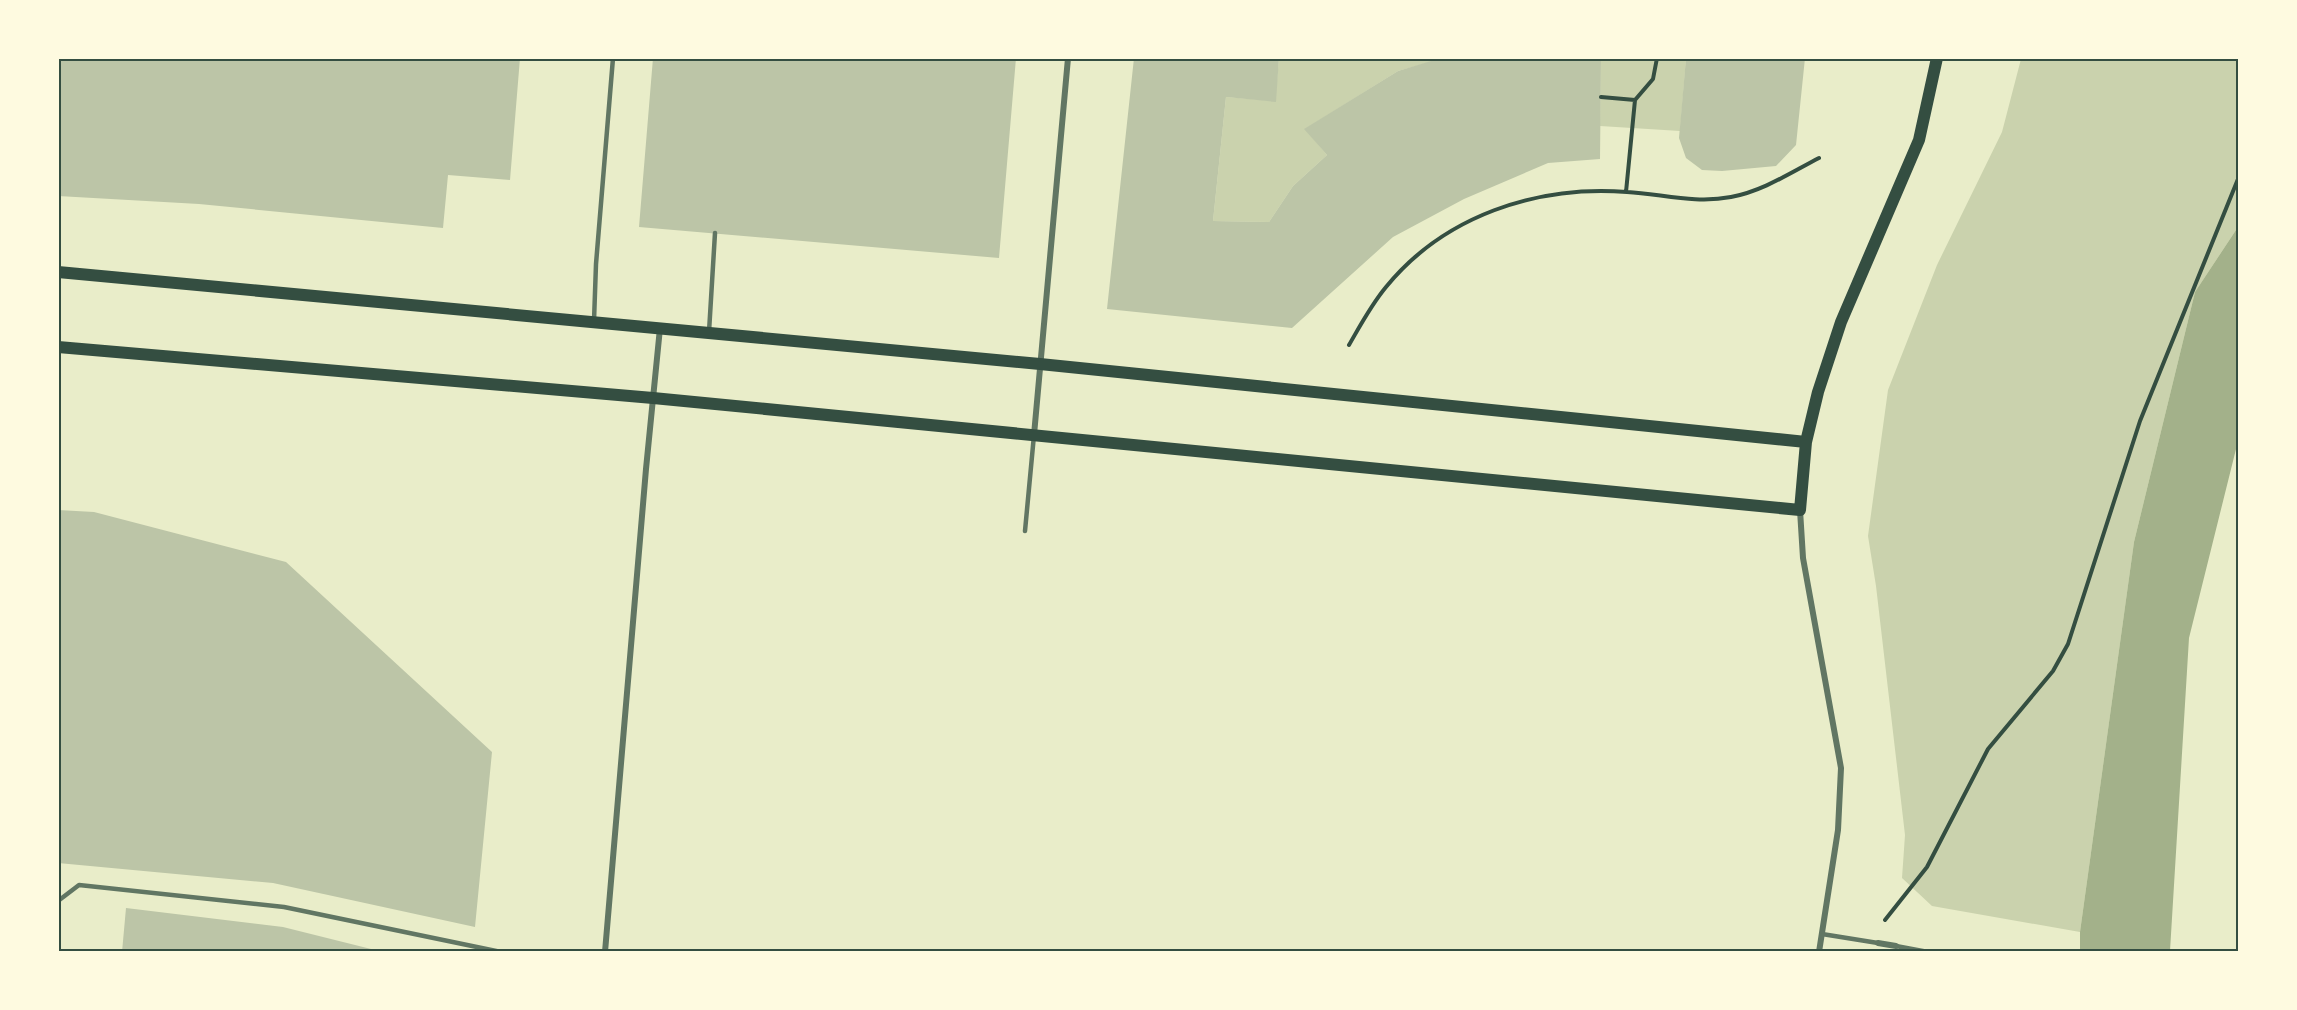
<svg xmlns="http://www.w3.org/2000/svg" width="2297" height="1010" font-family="Helvetica,sans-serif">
<rect width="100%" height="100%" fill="#e9edc9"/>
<path fill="#cad2ad" d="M 1279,59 L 1441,59 L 1398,71 L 1305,129 L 1327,155 L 1293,186 L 1269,222 L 1213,221 L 1226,97 L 1275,101 Z
M 1601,59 L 1686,59 L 1680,131 L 1600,126 Z
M 2021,59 L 2238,59 L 2238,227 L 2195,292 L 2134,542 L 2080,932 L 1932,906 L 1902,878 L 1905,835 L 1876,586 L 1868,536 L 1888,390 L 1937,265 L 2002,132 Z"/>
<path fill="#a3b18a" d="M 2238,227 L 2238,441 L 2189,638 L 2170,951 L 2080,951 L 2080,932 L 2134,542 L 2195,292 Z"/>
<path fill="#bcc5a7" d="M 58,58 L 520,58 L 510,180 L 448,175 L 443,228 L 199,204 L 58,196 Z
M 653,58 L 1016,58 L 999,258 L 639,227 Z
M 1134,58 L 1279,58 L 1276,102 L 1226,97 L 1213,221 L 1269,222 L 1293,186 L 1327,155 L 1304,129 L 1398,71 L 1441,58 L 1601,58 L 1600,159 L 1548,163 L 1464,199 L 1393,237 L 1292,328 L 1107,309 Z
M 1686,58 L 1805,58 L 1796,145 L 1776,166 L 1722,171 L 1702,170 L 1686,158 L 1679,138 Z
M 58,510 L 94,512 L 286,562 L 492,752 L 475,927 L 273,883 L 58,863 Z
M 126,908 L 283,927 L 383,952 L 122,952 Z"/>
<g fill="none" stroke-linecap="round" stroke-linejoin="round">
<path stroke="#344e41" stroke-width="4" d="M 1601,97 L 1635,100
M 1626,192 L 1635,100 L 1653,79 L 1657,58
M 1349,345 C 1360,326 1371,305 1386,287 C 1444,216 1536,185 1627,192 C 1662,194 1695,204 1731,197 C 1763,191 1790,173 1819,158
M 1885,920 L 1927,867 L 1988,749 L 2053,671 L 2068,644 L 2140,421 L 2238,179"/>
<path stroke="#617663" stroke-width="4.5" d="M 594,321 L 596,264 L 613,58
M 709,332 L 715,233
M 1025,531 L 1034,435
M 58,901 L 79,885 L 284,907 L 501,952
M 1822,934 L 1878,943
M 1896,946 L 1928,952"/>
<path stroke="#617663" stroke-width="6" d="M 1034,435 L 1068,58
M 1800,510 L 1803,558 L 1841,768 L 1838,830 L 1819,952
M 1878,943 L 1896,946
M 605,952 L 646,469 L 660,328"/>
<path stroke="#344e41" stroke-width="12" d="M 58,272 L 1040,364 L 1806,442
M 58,347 L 653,398 L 1800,510 L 1806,442 L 1818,392 L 1841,322 L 1919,140 L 1937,58"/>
</g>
<rect width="2297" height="1010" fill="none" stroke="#fefae0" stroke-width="120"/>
<rect x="60" y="60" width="2177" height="890" fill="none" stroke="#344e41" stroke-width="2"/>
</svg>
